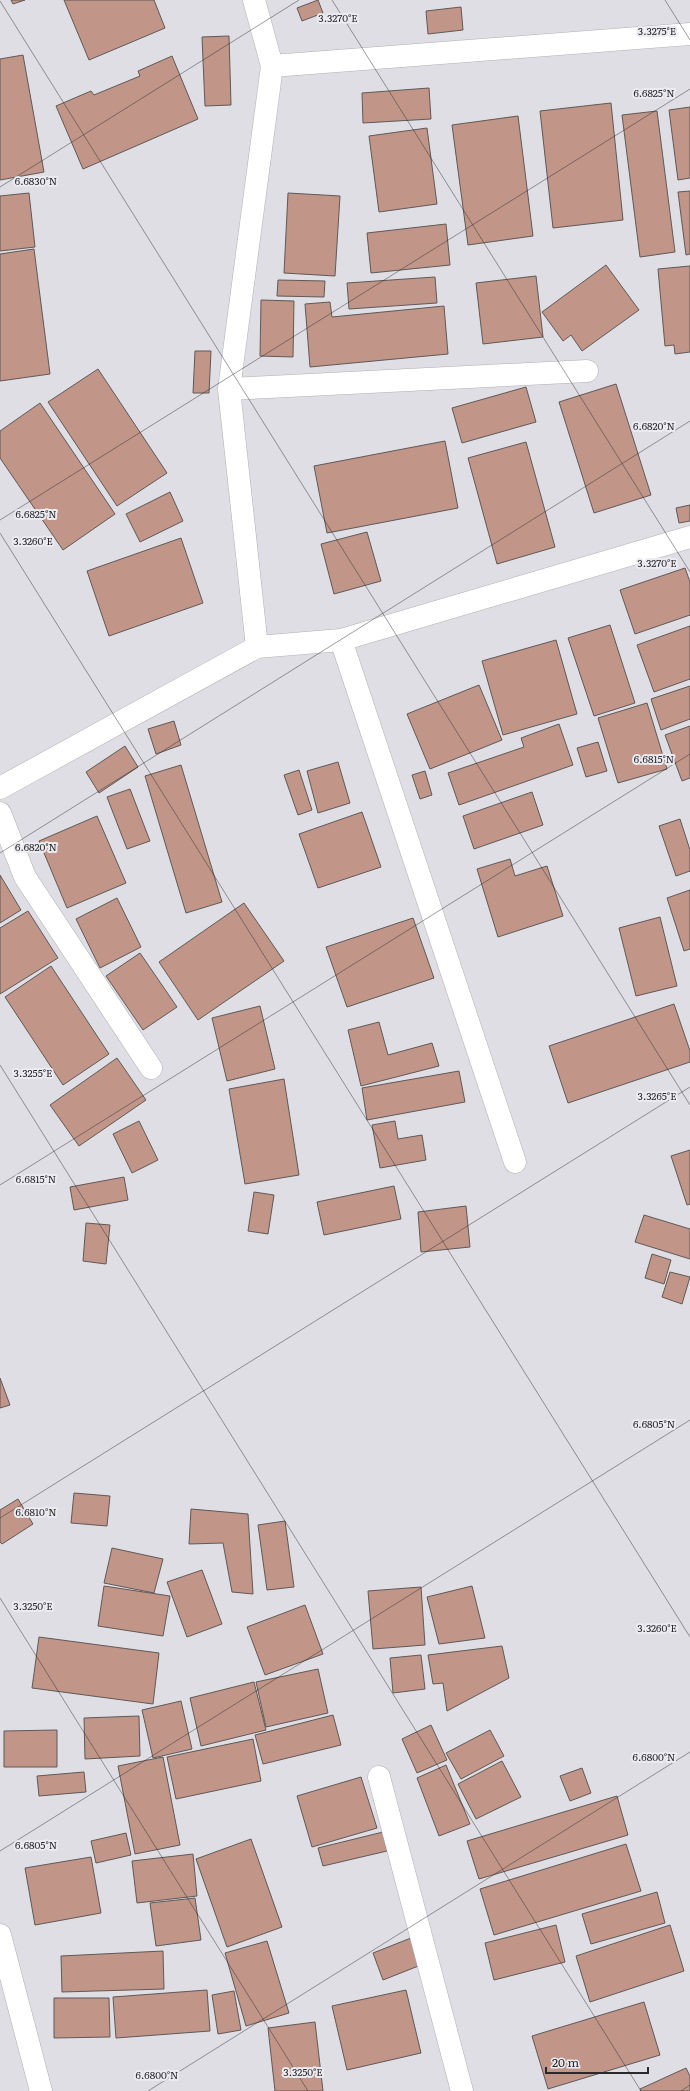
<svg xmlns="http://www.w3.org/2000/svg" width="690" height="2091" font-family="Literata,serif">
<rect width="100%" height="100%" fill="#dfdee4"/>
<path fill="#c19587" stroke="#5f5957" d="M 11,0 L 25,0 L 13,4 Z
M 64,0 L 154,0 L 165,28 L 89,60 Z
M 318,0 L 323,13 L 302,21 L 297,8 Z
M 461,7 L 463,30 L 428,34 L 426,11 Z
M 229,36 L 231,105 L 205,106 L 202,37 Z
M 23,55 L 44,172 L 0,180 L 0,59 Z
M 172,56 L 198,119 L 83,169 L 56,106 L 91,91 L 94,95 L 140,76 L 138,71 Z
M 429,88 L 431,119 L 363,123 L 362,93 Z
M 611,103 L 623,220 L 553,228 L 540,111 Z
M 690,107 L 690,178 L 678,180 L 669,110 Z
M 657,111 L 675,252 L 640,257 L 622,115 Z
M 518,116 L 533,236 L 468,245 L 452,125 Z
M 427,128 L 437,204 L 379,212 L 369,136 Z
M 690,191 L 690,254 L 686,255 L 678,192 Z
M 29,193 L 35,247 L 0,251 L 0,196 Z
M 288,193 L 340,196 L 335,276 L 284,273 Z
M 446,224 L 450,265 L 371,273 L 367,233 Z
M 34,249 L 50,374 L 0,381 L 0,254 Z
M 606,265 L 639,310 L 582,351 L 571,335 L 563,341 L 542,312 Z
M 690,266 L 690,352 L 675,354 L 674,345 L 665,346 L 658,269 Z
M 536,276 L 543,337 L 483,344 L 476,283 Z
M 435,277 L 437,303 L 349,309 L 347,283 Z
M 278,280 L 325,281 L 324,297 L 277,296 Z
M 261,300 L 294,301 L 293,357 L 260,356 Z
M 330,302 L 332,317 L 444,306 L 448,354 L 310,367 L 305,304 Z
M 195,351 L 211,351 L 209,393 L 193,393 Z
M 98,369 L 167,473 L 117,506 L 48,402 Z
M 616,384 L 651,495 L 594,513 L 559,402 Z
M 526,387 L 536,422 L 462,443 L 452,408 Z
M 40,403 L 115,514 L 63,550 L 0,458 L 0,431 Z
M 445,441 L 458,508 L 327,533 L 314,466 Z
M 526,442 L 555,547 L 497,564 L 468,458 Z
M 170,492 L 183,521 L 140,542 L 126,514 Z
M 690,505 L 690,521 L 679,523 L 676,508 Z
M 367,532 L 381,581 L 334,594 L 321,544 Z
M 181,538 L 203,603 L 109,636 L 87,571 Z
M 685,568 L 690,582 L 690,615 L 635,634 L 620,590 Z
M 610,625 L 635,703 L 594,716 L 568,638 Z
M 690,626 L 690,679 L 654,692 L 637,645 Z
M 556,640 L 577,714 L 503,735 L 482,661 Z
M 479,685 L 502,740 L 430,769 L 407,714 Z
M 690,686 L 690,719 L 661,730 L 651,699 Z
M 647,703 L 667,769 L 618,783 L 598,718 Z
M 174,721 L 181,745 L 156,754 L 148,729 Z
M 559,724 L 573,765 L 459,805 L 448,773 L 524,747 L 521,738 Z
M 690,726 L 690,778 L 682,781 L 665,735 Z
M 598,742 L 607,771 L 586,777 L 577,748 Z
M 125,746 L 138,767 L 99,793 L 86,772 Z
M 338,762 L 350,803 L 318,813 L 307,771 Z
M 181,765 L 222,902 L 186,913 L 145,776 Z
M 299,770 L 312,810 L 298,815 L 284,775 Z
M 425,771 L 432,795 L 420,799 L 412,775 Z
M 130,789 L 150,841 L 127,849 L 107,797 Z
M 532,792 L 543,825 L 474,849 L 463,816 Z
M 362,812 L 381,867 L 318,888 L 299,834 Z
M 97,816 L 126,883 L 67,908 L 39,841 Z
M 680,819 L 690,850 L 690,871 L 676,876 L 659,826 Z
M 510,859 L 515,876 L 547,866 L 563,916 L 498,937 L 477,869 Z
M 0,875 L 21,910 L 0,923 Z
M 690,890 L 690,949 L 684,951 L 667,898 Z
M 117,898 L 141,947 L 100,968 L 76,919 Z
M 244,903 L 284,961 L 198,1020 L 159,962 Z
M 28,911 L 58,958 L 0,994 L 0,928 Z
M 660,917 L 677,986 L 636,996 L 619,928 Z
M 413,918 L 434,978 L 347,1007 L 326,947 Z
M 140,953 L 177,1007 L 143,1030 L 106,976 Z
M 51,966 L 109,1054 L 63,1085 L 5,997 Z
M 674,1004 L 690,1051 L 690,1062 L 568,1103 L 549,1046 Z
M 260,1006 L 275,1069 L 227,1081 L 212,1018 Z
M 379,1022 L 388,1055 L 432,1043 L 439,1066 L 361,1086 L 348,1030 Z
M 117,1058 L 146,1100 L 79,1146 L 50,1105 Z
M 459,1071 L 465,1102 L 367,1120 L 362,1088 Z
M 284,1079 L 299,1175 L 245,1184 L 229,1089 Z
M 139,1121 L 158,1160 L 132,1173 L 113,1134 Z
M 395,1121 L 398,1139 L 422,1135 L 426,1160 L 380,1168 L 372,1125 Z
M 690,1150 L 690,1204 L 687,1205 L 671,1156 Z
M 124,1177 L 128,1200 L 74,1210 L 70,1187 Z
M 394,1186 L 401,1219 L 324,1235 L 317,1202 Z
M 254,1192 L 274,1195 L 268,1234 L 248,1231 Z
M 466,1206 L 470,1247 L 421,1252 L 418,1212 Z
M 644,1215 L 690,1229 L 690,1259 L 635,1242 Z
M 86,1223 L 110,1225 L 106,1264 L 83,1261 Z
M 652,1254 L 671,1260 L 664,1284 L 645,1278 Z
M 670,1272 L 690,1277 L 682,1304 L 662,1297 Z
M 0,1378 L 10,1405 L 0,1408 Z
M 74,1493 L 110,1496 L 107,1526 L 71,1523 Z
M 18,1499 L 33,1524 L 2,1544 L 0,1542 L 0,1510 Z
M 191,1509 L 248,1514 L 253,1594 L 232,1592 L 223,1543 L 189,1544 Z
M 285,1521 L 294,1587 L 267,1590 L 258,1525 Z
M 112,1548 L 163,1559 L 154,1593 L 104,1583 Z
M 202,1570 L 222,1624 L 187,1637 L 167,1582 Z
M 104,1586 L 170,1596 L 163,1636 L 98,1626 Z
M 472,1586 L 485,1638 L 439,1644 L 427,1597 Z
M 421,1587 L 425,1645 L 373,1649 L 368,1591 Z
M 305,1605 L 323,1654 L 265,1675 L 247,1627 Z
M 39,1637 L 159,1653 L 153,1704 L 32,1688 Z
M 502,1646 L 509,1678 L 447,1711 L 443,1683 L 433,1684 L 428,1655 Z
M 421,1655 L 425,1689 L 393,1693 L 390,1658 Z
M 318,1669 L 328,1713 L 266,1727 L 256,1682 Z
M 254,1682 L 266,1730 L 201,1746 L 190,1698 Z
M 181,1701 L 192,1749 L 153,1758 L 142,1710 Z
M 333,1715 L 341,1745 L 263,1764 L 255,1735 Z
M 139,1716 L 140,1756 L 85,1759 L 84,1718 Z
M 431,1725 L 447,1760 L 417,1773 L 402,1739 Z
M 57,1730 L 57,1767 L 4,1767 L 4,1731 Z
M 490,1730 L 504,1756 L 461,1779 L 446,1753 Z
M 253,1739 L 261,1781 L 176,1799 L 167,1757 Z
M 163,1757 L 180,1845 L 135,1854 L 118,1766 Z
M 502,1761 L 521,1797 L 476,1819 L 458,1784 Z
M 446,1765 L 470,1824 L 439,1836 L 417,1778 Z
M 582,1768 L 591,1793 L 570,1801 L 560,1776 Z
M 84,1772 L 86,1792 L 39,1796 L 37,1776 Z
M 361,1777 L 377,1828 L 312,1847 L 297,1796 Z
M 617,1796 L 628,1835 L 479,1879 L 467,1841 Z
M 383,1832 L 387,1851 L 323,1866 L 318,1848 Z
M 126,1833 L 131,1855 L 96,1863 L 91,1841 Z
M 251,1839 L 282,1927 L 227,1947 L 196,1859 Z
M 626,1844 L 641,1891 L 494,1935 L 480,1889 Z
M 193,1854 L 197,1896 L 137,1903 L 132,1861 Z
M 91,1857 L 101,1913 L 35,1925 L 25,1868 Z
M 657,1892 L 665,1923 L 591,1944 L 582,1914 Z
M 195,1898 L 201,1940 L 156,1946 L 150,1903 Z
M 556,1925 L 565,1962 L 494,1980 L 485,1943 Z
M 670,1925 L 684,1971 L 590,2002 L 576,1956 Z
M 416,1936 L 426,1963 L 383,1980 L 373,1953 Z
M 267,1941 L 289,2013 L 246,2026 L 225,1953 Z
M 163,1951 L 164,1989 L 62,1992 L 61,1956 Z
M 207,1990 L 210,2031 L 116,2038 L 113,1997 Z
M 406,1990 L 421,2053 L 347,2070 L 332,2006 Z
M 234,1991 L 241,2030 L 218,2034 L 212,1995 Z
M 54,1998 L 109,1998 L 110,2037 L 54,2038 Z
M 644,2002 L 660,2055 L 548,2089 L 532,2036 Z
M 315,2022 L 323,2091 L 275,2091 L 268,2028 Z
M 686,2068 L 690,2076 L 690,2091 L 641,2091 L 640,2089 Z"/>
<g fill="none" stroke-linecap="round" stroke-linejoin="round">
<g stroke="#b0afb5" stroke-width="23">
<path id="street" d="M 254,0 L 272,66 L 229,389 L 257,647
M 272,66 L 690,34
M 229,389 L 587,371
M 341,640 L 515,1162
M 0,788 L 257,647 L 341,640 L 690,537
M 0,813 L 25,877 L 151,1068
M 379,1777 L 462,2091
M 0,1935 L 41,2091"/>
</g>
<use href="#street" stroke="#fff" stroke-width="22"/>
</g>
<path fill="none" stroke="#29282a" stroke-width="1" stroke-opacity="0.45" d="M 332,0 L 690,572M 665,0 L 690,40M 0,1 L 690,1105M 0,187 L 299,0M 0,520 L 690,89M 0,533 L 690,1637M 0,853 L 690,421M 0,1065 L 641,2091M 0,1185 L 690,754M 0,1518 L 690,1087M 0,1598 L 308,2091M 0,1851 L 690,1420M 148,2091 L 690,1752M 681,2091 L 690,2085"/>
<g font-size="10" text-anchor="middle" fill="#29282a" stroke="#ecebf1" stroke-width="4" stroke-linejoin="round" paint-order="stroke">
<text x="338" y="22">3.3270°E</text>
<text x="657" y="35">3.3275°E</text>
<text x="654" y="97">6.6825°N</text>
<text x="36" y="185">6.6830°N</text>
<text x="654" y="430">6.6820°N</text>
<text x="36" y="518">6.6825°N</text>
<text x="33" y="545">3.3260°E</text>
<text x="657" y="567">3.3270°E</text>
<text x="654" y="763">6.6815°N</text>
<text x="36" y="851">6.6820°N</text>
<text x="33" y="1077">3.3255°E</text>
<text x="657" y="1100">3.3265°E</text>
<text x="36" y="1183">6.6815°N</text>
<text x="654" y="1428">6.6805°N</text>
<text x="36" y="1516">6.6810°N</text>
<text x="33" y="1610">3.3250°E</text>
<text x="657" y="1632">3.3260°E</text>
<text x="654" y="1761">6.6800°N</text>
<text x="36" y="1849">6.6805°N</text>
<text x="303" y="2076">3.3250°E</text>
<text x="157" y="2079">6.6800°N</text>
</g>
<path d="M546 2067v6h102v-6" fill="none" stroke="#29282a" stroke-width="2"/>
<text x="552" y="2067" font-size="12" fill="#29282a" stroke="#ecebf1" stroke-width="3" paint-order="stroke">20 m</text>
</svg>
